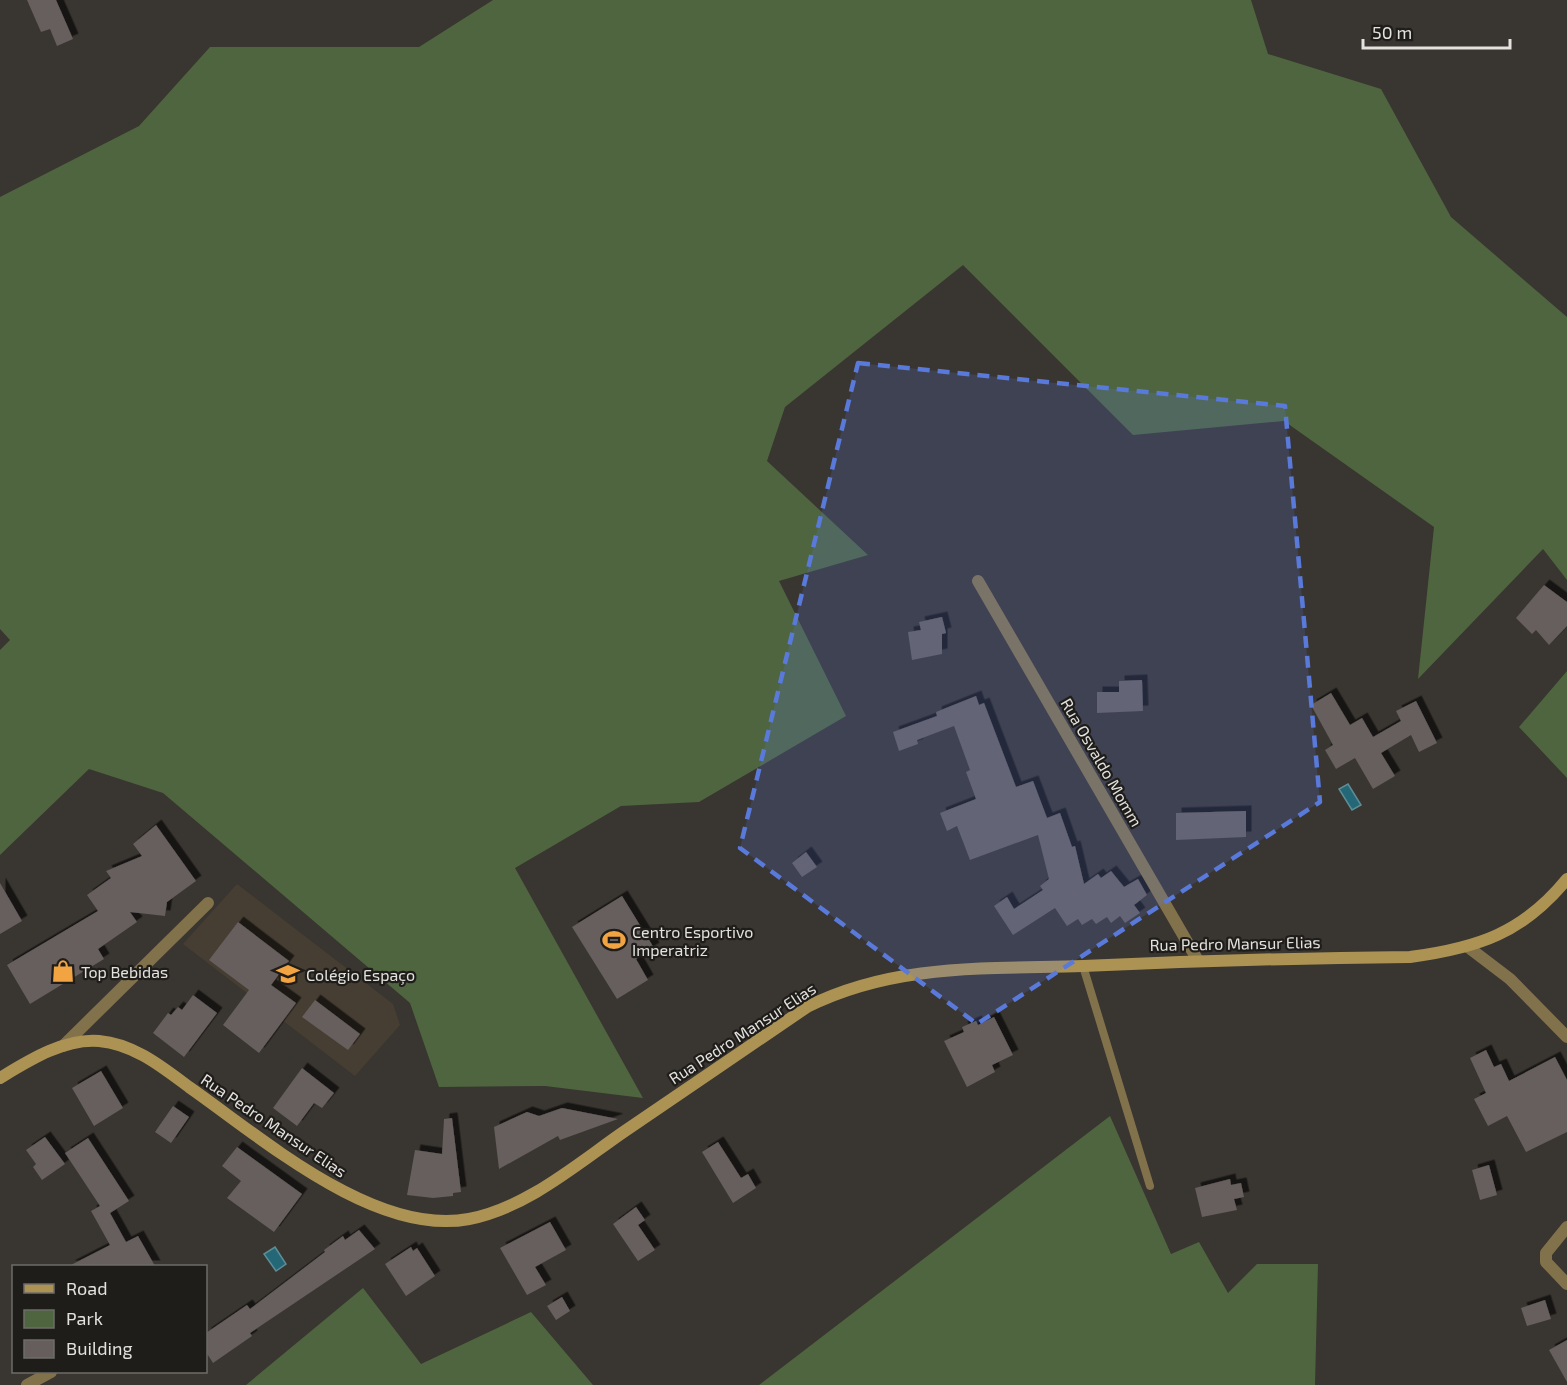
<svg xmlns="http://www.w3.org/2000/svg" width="1567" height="1385" font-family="'Exo 2',sans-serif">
<defs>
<filter id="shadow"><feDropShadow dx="5.5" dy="-5.5" stdDeviation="0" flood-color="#0009"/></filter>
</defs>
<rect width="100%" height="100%" fill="#393530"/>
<path fill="#463e33" d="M 237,884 L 393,1004 L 400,1025 L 355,1076 L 183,944 Z"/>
<path fill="#4e653f" d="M 493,0 L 1251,0 L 1268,54 L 1381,89 L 1451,217 L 1567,317 L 1567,580 L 1543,549 L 1418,679 L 1434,527 L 1284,421 L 1133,435 L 963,265 L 785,407 L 767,461 L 868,555 L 779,581 L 846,716 L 699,802 L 621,806 L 515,868 L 643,1098 L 545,1086 L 439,1087 L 410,1003 L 163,793 L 89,769 L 0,855 L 0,650 L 10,640 L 0,629 L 0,197 L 139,126 L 210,47 L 419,47 Z
M 1567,671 L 1567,778 L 1519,727 Z
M 1110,1116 L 1171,1254 L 1199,1242 L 1228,1293 L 1257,1264 L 1318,1264 L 1315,1385 L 759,1385 Z
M 363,1288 L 421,1364 L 531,1312 L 593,1385 L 246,1385 Z"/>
<path fill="#246877" stroke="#5e8d96" stroke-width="1.5" d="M 1348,784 L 1361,805 L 1352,810 L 1339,789 Z
M 275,1247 L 286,1264 L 276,1271 L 264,1254 Z"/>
<path fill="#665e5d" filter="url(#shadow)" d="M 27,0 L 56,0 L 73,39 L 57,46 L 50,29 L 41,32 Z
M 1544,585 L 1567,602 L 1567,626 L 1549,645 L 1536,630 L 1532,634 L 1516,618 Z
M 942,617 L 946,633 L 942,634 L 942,654 L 912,660 L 908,632 L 921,630 L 919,622 Z
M 1142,680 L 1143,711 L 1097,713 L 1097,692 L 1119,692 L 1119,681 Z
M 1331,693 L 1350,725 L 1362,718 L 1373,737 L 1401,721 L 1396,711 L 1416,701 L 1437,743 L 1419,752 L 1411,735 L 1381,753 L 1395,776 L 1373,789 L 1355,758 L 1336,769 L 1325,750 L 1333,745 L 1311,705 Z
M 976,696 L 979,705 L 984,703 L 1016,787 L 1033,781 L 1047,818 L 1060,813 L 1072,847 L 1075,846 L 1084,884 L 1098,874 L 1101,878 L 1111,871 L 1124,887 L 1138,879 L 1147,895 L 1134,905 L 1140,913 L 1125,923 L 1120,916 L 1111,923 L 1107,917 L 1096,924 L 1092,919 L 1082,925 L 1078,919 L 1067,926 L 1055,908 L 1013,935 L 994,906 L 1007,897 L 1014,909 L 1043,890 L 1040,886 L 1049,879 L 1038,835 L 970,860 L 957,826 L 947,831 L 940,813 L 976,799 L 966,772 L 970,770 L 954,726 L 917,740 L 918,744 L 899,751 L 893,732 L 937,716 L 936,712 Z
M 1246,811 L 1246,837 L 1176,840 L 1176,813 Z
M 156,825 L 196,881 L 167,902 L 165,916 L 130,912 L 137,922 L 98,949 L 104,959 L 30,1004 L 7,965 L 98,911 L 87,895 L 111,878 L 106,871 L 142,856 L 133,844 Z
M 806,852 L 817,867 L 802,877 L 792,863 Z
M 0,883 L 22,921 L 0,934 Z
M 622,896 L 654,948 L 636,959 L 648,980 L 617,999 L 572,927 Z
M 238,922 L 289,961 L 271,985 L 296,1003 L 259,1053 L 223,1025 L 249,990 L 209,960 Z
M 193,995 L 217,1013 L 184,1057 L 153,1033 L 168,1013 L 171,1015 L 178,1007 L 182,1010 Z
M 315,1000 L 360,1034 L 348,1050 L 302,1017 Z
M 994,1017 L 1013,1055 L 992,1065 L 995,1072 L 967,1087 L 944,1041 L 964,1032 L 962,1027 L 976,1021 L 978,1025 Z
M 1486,1050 L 1494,1067 L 1501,1064 L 1509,1081 L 1555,1057 L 1567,1080 L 1567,1132 L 1526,1152 L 1507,1116 L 1488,1126 L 1474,1099 L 1486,1093 L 1470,1058 Z
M 302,1068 L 334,1093 L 322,1108 L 314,1103 L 297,1126 L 273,1108 Z
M 101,1071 L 123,1108 L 94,1126 L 72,1088 Z
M 173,1106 L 189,1117 L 171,1143 L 155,1132 Z
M 562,1108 L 618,1119 L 560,1140 L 558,1136 L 499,1169 L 494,1127 L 527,1112 L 539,1116 Z
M 452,1118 L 461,1192 L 453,1193 L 453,1196 L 433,1198 L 407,1195 L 415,1150 L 442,1154 L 444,1119 Z
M 45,1137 L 65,1164 L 42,1180 L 33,1167 L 36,1164 L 26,1150 Z
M 88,1138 L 129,1201 L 110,1213 L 126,1242 L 138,1236 L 155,1266 L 69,1266 L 110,1245 L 91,1211 L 100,1206 L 65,1153 Z
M 718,1142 L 741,1178 L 748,1174 L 756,1188 L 733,1203 L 702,1152 Z
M 237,1147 L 302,1194 L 274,1232 L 227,1198 L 241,1181 L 222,1166 Z
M 1489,1165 L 1497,1195 L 1480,1200 L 1472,1170 Z
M 1230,1179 L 1231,1185 L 1241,1183 L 1244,1197 L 1234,1199 L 1237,1210 L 1202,1217 L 1195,1188 Z
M 636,1207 L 645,1220 L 638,1225 L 655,1250 L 638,1261 L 613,1224 Z
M 550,1222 L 566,1250 L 535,1267 L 546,1285 L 527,1295 L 500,1248 Z
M 359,1230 L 375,1249 L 250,1333 L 252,1336 L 213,1363 L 206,1352 L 206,1333 L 247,1305 L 250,1309 L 325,1252 L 324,1250 L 343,1236 L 345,1240 Z
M 411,1247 L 413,1251 L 417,1248 L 435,1276 L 406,1296 L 385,1264 Z
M 562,1297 L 570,1311 L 556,1320 L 547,1306 Z
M 1545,1300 L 1551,1319 L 1527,1326 L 1521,1308 Z
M 1567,1340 L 1567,1382 L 1549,1350 Z"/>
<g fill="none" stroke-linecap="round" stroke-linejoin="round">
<path stroke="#82724b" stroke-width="8" d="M 1083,966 L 1150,1186"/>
<path stroke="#82724b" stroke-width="12" d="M 978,581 L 1197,959
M 1468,947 L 1510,979 L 1567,1037
M 63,1046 L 208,903
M 1567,1227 L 1546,1253 L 1546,1262 L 1567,1284
M 27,1385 L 51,1372"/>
<path stroke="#ac9353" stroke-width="12" d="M 0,1078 C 28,1061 64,1038 99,1041 C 134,1044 162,1067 189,1087 C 262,1138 375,1237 469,1219 C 526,1208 576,1165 622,1133 C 684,1091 745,1049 807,1007 C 894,963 989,969 1083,966 C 1192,961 1301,958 1410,957 C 1478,948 1523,933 1567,879"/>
</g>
<path fill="#597ada" fill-opacity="0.2" stroke="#597ada" stroke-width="4.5" stroke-dasharray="12 8" stroke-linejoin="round" d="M 858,363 L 1285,406 L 1320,802 L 977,1024 L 740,848 Z"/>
<defs>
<g id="stadium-bare" transform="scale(1.8)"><path d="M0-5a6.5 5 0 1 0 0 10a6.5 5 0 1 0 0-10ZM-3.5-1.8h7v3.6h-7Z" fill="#f3a442" stroke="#1f1d1a" stroke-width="2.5" paint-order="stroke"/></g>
<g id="shop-bare" transform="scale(1.8)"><path d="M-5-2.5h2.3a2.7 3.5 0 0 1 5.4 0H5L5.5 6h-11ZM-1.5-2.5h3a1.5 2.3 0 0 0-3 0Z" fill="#f3a442" stroke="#1f1d1a" stroke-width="2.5" paint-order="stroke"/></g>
<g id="school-bare" transform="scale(1.8)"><path d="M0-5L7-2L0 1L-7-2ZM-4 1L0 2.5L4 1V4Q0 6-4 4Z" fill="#f3a442" stroke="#1f1d1a" stroke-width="2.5" paint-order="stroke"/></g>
</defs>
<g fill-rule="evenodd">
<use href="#stadium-bare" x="614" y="940"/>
<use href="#shop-bare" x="63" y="971"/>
<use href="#school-bare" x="288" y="974"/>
</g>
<g text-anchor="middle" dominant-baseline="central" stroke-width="4.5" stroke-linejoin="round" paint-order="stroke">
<g font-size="16" fill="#e4e2df" stroke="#1f1d1a">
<text transform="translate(1102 762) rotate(60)">Rua Osvaldo Momm</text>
<text transform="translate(1235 943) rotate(-1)">Rua Pedro Mansur Elias</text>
<text transform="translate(742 1033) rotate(-33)">Rua Pedro Mansur Elias</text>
<text transform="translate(274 1125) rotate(34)">Rua Pedro Mansur Elias</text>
</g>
<g font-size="16" fill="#e4e2df" stroke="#1f1d1a" text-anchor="start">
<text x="632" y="931">Centro Esportivo<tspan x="632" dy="18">Imperatriz</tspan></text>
<text x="81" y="971">Top Bebidas</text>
<text x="306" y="974">Colégio Espaço</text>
</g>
</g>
<rect x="12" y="1265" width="195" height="108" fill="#1f1d1a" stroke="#6e6c69" stroke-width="1.5"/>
<rect x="24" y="1284" width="30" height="9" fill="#ac9353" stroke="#6e6c69" stroke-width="1.5"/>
<text x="66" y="1295" font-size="18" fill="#e4e2df">Road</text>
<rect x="24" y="1310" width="30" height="18" fill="#4e653f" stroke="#6e6c69" stroke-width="1.5"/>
<text x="66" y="1325" font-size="18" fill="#e4e2df">Park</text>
<rect x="24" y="1340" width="30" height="18" fill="#665e5d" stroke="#6e6c69" stroke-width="1.5"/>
<text x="66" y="1355" font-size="18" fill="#e4e2df">Building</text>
<path d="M1363 39v9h147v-9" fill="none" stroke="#e4e2df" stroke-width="3"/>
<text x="1372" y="39" font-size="18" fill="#e4e2df" stroke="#1f1d1a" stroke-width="4.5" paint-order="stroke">50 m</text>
</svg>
